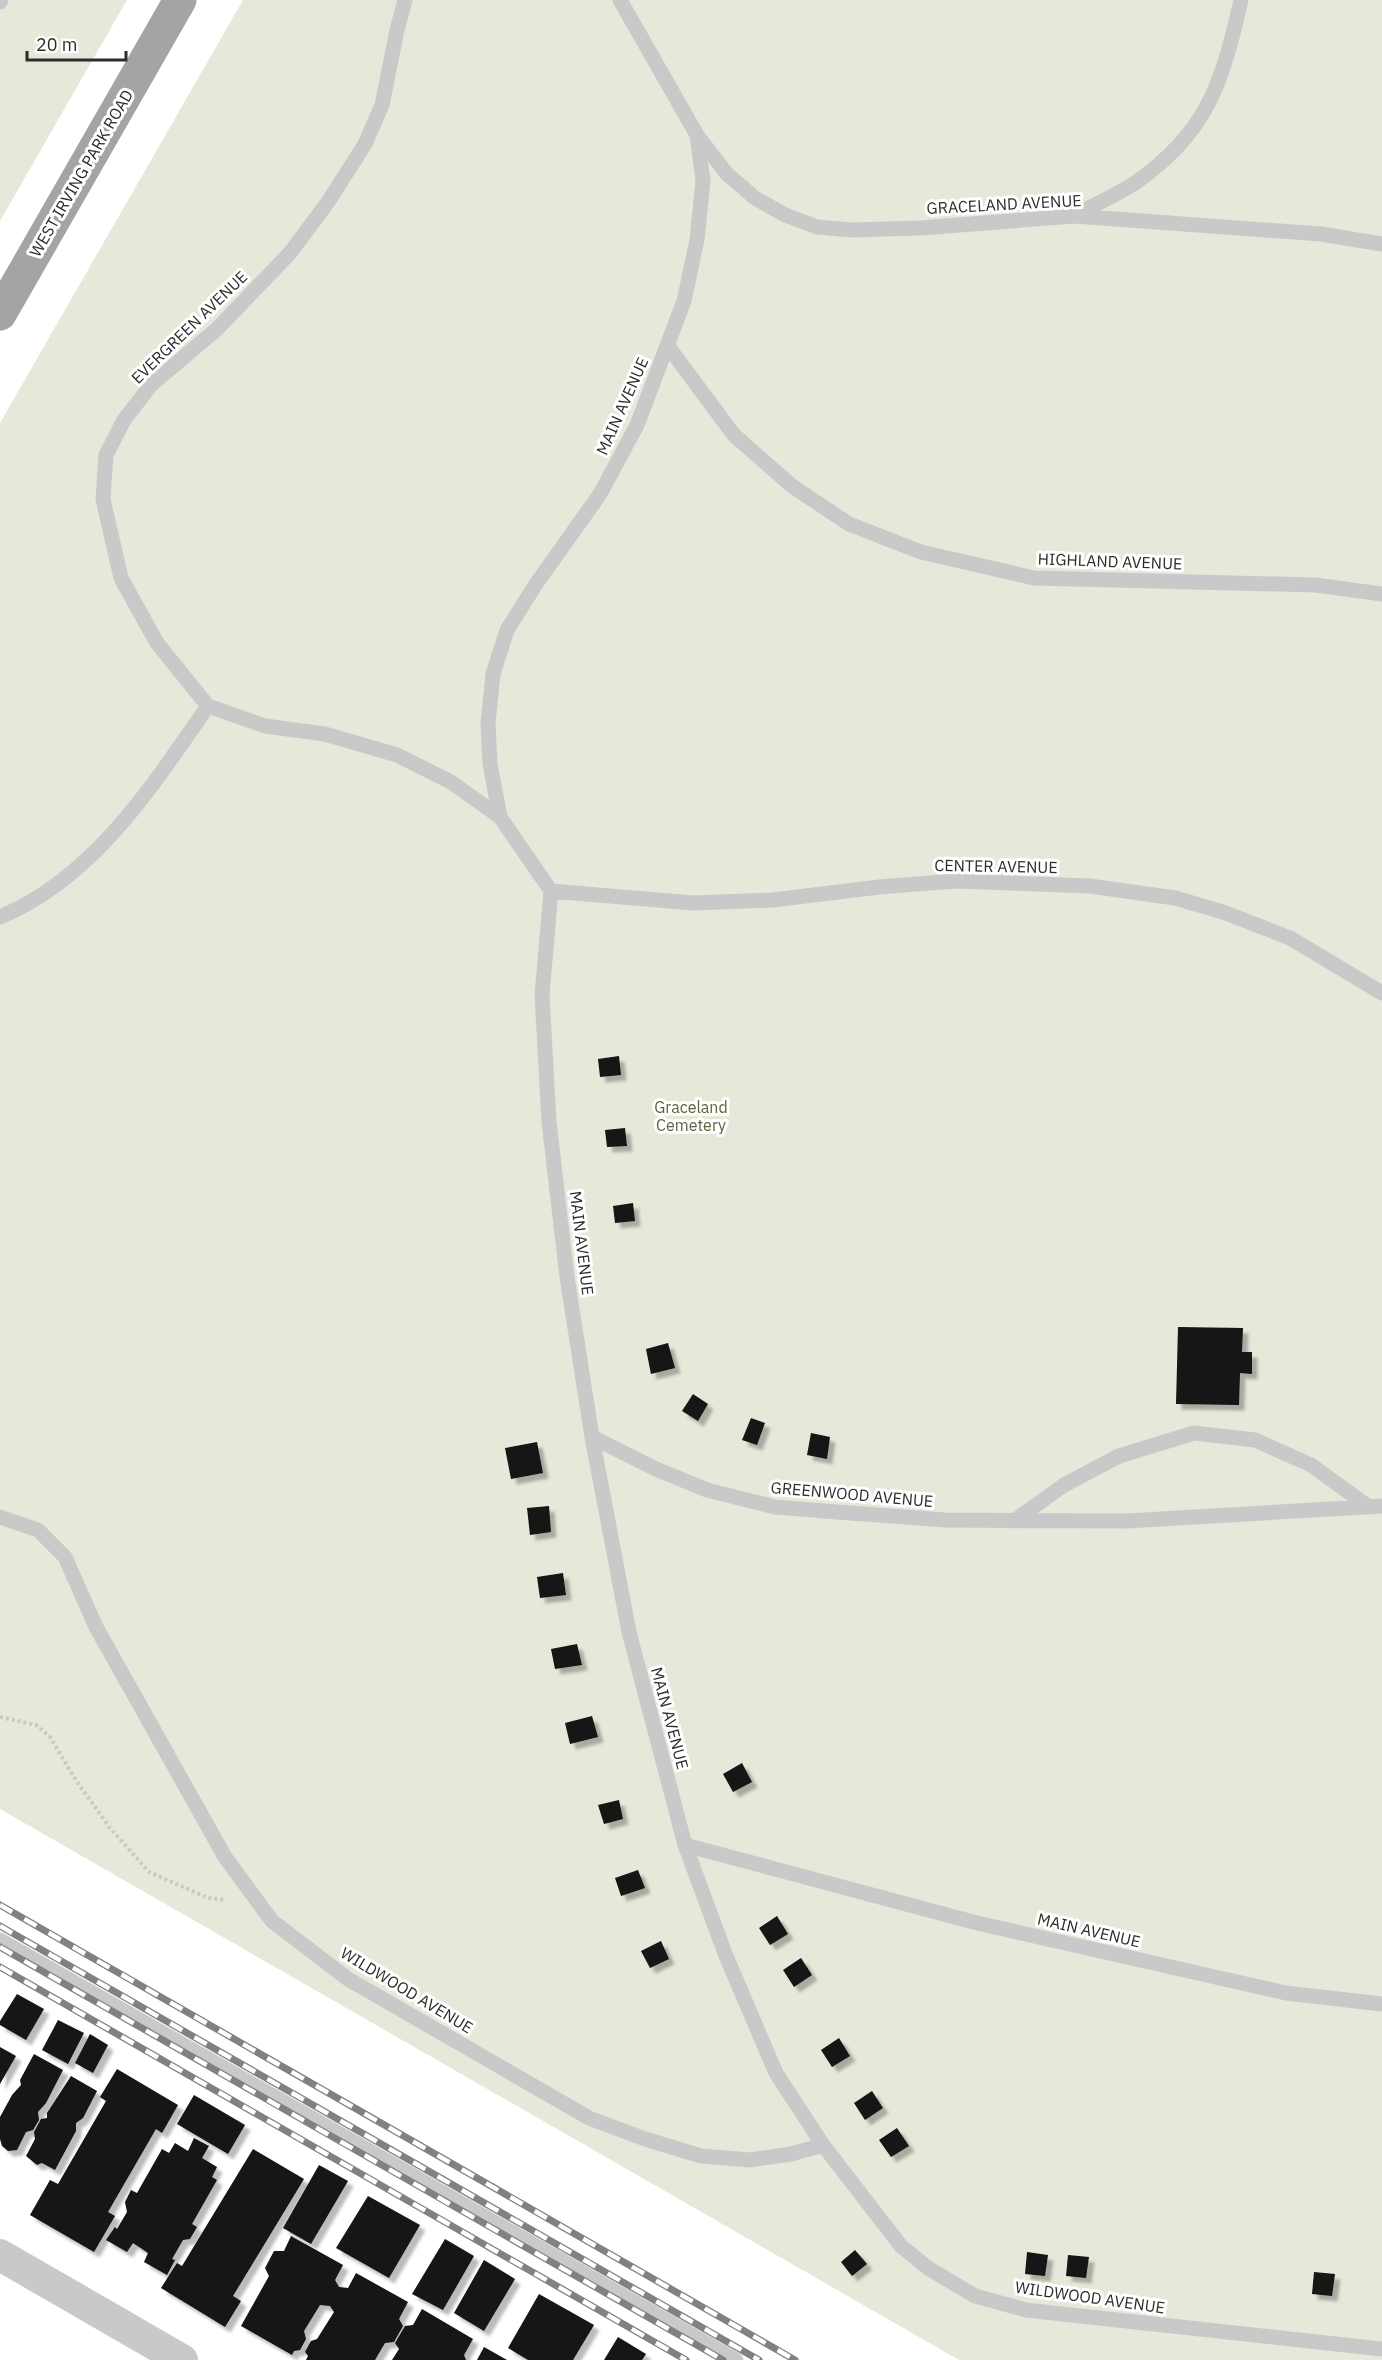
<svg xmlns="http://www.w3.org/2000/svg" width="1382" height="2360" font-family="'IBM Plex Sans',sans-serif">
<defs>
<filter id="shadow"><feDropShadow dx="5.5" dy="5.5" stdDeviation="1.5" flood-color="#0004"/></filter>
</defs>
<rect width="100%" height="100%" fill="#fff"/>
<path fill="#e6e9da" d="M 0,0 L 127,0 L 0,221 Z
M 243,0 L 1382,0 L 1382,2360 L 959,2360 L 0,1809 L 0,423 Z"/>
<path fill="#131313" filter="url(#shadow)" d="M 619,1056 L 621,1075 L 600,1077 L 598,1059 Z
M 625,1128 L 627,1146 L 607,1147 L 605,1130 Z
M 633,1203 L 635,1221 L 615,1223 L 613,1206 Z
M 1178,1327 L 1243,1328 L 1242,1352 L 1252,1352 L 1252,1374 L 1240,1373 L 1239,1405 L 1176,1404 Z
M 668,1343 L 675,1368 L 651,1374 L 646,1349 Z
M 693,1394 L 708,1404 L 698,1421 L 682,1411 Z
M 751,1418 L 765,1423 L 757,1445 L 742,1440 Z
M 811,1433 L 830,1437 L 827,1459 L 807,1455 Z
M 537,1442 L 543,1473 L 511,1479 L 505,1448 Z
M 549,1506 L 551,1532 L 530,1535 L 527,1508 Z
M 563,1573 L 566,1595 L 540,1598 L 537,1577 Z
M 577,1644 L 582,1665 L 555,1669 L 551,1649 Z
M 592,1716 L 598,1737 L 570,1744 L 565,1723 Z
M 742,1763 L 752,1782 L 733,1792 L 723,1774 Z
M 619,1800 L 623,1819 L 604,1824 L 598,1805 Z
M 638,1870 L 645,1888 L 621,1896 L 615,1878 Z
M 777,1916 L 788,1934 L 770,1945 L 759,1928 Z
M 661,1941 L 669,1959 L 650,1968 L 641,1951 Z
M 801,1958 L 812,1975 L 794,1987 L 783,1970 Z
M 17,1994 L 44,2009 L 26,2040 L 0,2025 L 0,2021 Z
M 58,2020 L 84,2033 L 68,2064 L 42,2050 Z
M 90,2034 L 108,2045 L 93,2073 L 75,2063 Z
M 839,2038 L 850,2056 L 832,2067 L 821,2050 Z
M 0,2047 L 16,2056 L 0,2084 Z
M 34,2054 L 63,2070 L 46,2103 L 38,2112 L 39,2120 L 33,2130 L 26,2132 L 17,2150 L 8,2151 L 2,2146 L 0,2139 L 0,2117 L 12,2095 L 21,2085 L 20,2080 Z
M 117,2069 L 178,2105 L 162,2133 L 156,2129 L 108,2212 L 115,2216 L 94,2252 L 30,2215 L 50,2180 L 58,2184 L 106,2101 L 100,2097 Z
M 71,2076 L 97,2091 L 83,2118 L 76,2123 L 76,2131 L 55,2170 L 42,2163 L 37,2165 L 26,2156 L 35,2139 L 34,2132 L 41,2119 L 47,2118 L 47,2113 Z
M 872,2091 L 883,2108 L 865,2120 L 854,2103 Z
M 194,2095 L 245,2125 L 228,2154 L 177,2124 Z
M 897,2128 L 909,2146 L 891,2157 L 879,2140 Z
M 194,2138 L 209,2146 L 202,2158 L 217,2167 L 212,2177 L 217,2180 L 192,2224 L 197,2227 L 190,2239 L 183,2240 L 172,2259 L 175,2260 L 167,2275 L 144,2262 L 148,2253 L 133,2243 L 127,2252 L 106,2240 L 115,2227 L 117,2229 L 127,2212 L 125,2202 L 131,2190 L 137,2193 L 162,2149 L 169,2153 L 175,2143 L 188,2151 Z
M 253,2149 L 304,2179 L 233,2296 L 241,2301 L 225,2327 L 161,2288 L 177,2263 L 182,2266 Z
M 319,2165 L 348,2181 L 311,2244 L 283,2228 Z
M 368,2196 L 420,2225 L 389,2278 L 336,2248 Z
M 291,2236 L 343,2265 L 335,2280 L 339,2287 L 348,2288 L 356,2273 L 408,2302 L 399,2319 L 403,2326 L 394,2342 L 385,2343 L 375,2360 L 306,2360 L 308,2356 L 305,2352 L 311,2341 L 317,2339 L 334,2312 L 330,2306 L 320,2305 L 304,2331 L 306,2339 L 300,2350 L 294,2351 L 292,2355 L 241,2326 L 269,2276 L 265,2268 L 274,2251 L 284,2251 Z
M 445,2239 L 474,2256 L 443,2310 L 412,2294 Z
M 855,2250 L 867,2264 L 852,2276 L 841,2262 Z
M 1027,2252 L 1048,2255 L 1045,2276 L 1025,2274 Z
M 1068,2255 L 1089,2257 L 1086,2278 L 1066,2276 Z
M 484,2260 L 515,2279 L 484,2331 L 454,2313 Z
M 1314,2272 L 1335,2274 L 1332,2296 L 1312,2294 Z
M 539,2294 L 594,2325 L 573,2360 L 528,2360 L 508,2348 Z
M 422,2309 L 473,2339 L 464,2355 L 466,2360 L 392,2360 L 399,2349 L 395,2343 L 405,2326 L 413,2325 Z
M 618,2337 L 646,2354 L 642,2360 L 604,2360 Z
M 484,2347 L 507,2360 L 477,2360 Z"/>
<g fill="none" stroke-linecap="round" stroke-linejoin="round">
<path stroke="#c9c9c9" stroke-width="4" stroke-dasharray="3 3" stroke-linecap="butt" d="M 0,1717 L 36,1725 L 50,1737 L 75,1779 L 110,1828 L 149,1872 L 208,1898 L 225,1900"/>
<path stroke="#c9c9c9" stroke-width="15" d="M 405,0 L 397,30 L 382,105 L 365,144 L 328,202 L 290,253 L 217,329 L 152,384 L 124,420 L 106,455 L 103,499 L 121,578 L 157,643 L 208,706 L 265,726 L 325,734 L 397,755 L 451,782 L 500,817 L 551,891
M 0,2 L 1,0
M 697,135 L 727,174 L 755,198 L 785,215 L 817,227 L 851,230 L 921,228 L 1074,216 L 1321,234 L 1382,244
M 1074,216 C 1094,205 1116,195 1135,183 C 1208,132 1222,83 1241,0
M 667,345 L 734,435 L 792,486 L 849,524 L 921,552 L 1034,578 L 1316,585 L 1382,594
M 500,817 L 490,764 L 488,723 L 493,674 L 507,630 L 536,584 L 600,494 L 637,425 L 684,301 L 697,240 L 703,181 L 697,135 L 620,0
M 551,891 L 542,995 L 549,1122 L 567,1277 L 592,1437 L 629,1632 L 685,1845 L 977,1923 L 1286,1993 L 1382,2004
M 551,891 L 693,903 L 773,900 L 879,887 L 956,881 L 1090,886 L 1175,898 L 1223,912 L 1290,938 L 1382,993
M 0,917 C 94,878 152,786 208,706
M 592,1437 L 656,1469 L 707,1490 L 775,1507 L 837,1512 L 945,1520 L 1127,1521 L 1382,1506
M 0,1517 L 38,1530 L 65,1557 L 96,1627 L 225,1857 L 272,1921 L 348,1979 L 589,2118 L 645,2139 L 701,2156 L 750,2160 L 791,2154 L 823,2145 L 901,2246 L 928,2268 L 975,2296 L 1026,2310 L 1382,2349
M 1014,1521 L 1064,1485 L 1119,1456 L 1194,1433 L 1255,1440 L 1311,1465 L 1369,1507
M 685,1845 L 726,1956 L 776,2073 L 823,2145
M 0,1940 L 736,2360"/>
<path stroke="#c9c9c9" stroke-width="32" d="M 0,2255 L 182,2360"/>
<path stroke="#a4a4a4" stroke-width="33" d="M 0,314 L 180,0"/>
<g stroke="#818181" stroke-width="7">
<path id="rail" d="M 0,1905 L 795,2360
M 0,1926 L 759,2360
M 0,1947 L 723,2360
M 0,1967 L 686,2360"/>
</g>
<use href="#rail" stroke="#fff" stroke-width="4.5" stroke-dasharray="14" stroke-linecap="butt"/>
</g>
<g text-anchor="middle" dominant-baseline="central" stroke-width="6" stroke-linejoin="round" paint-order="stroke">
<g font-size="16" fill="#2c2c2c" stroke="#fff">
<text transform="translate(81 173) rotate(-60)">WEST IRVING PARK ROAD</text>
<text transform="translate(1004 204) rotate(-3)">GRACELAND AVENUE</text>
<text transform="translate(189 327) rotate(-44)">EVERGREEN AVENUE</text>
<text transform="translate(622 406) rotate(-66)">MAIN AVENUE</text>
<text transform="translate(1110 561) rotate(2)">HIGHLAND AVENUE</text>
<text transform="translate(996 866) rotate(1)">CENTER AVENUE</text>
<text transform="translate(582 1243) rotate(83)">MAIN AVENUE</text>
<text transform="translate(852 1494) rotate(5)">GREENWOOD AVENUE</text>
<text transform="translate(670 1718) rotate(75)">MAIN AVENUE</text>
<text transform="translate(1089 1930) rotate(13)">MAIN AVENUE</text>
<text transform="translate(407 1990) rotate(31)">WILDWOOD AVENUE</text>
<text transform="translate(1090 2297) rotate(8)">WILDWOOD AVENUE</text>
</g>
<g font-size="16" fill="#59653c" stroke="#fff">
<text x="691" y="1107">Graceland<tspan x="691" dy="18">Cemetery</tspan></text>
</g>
</g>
<path d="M27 51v9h99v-9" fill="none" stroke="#2c2c2c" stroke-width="3"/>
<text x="36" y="51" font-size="18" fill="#2c2c2c" stroke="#ffffff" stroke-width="4.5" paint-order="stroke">20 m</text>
</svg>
